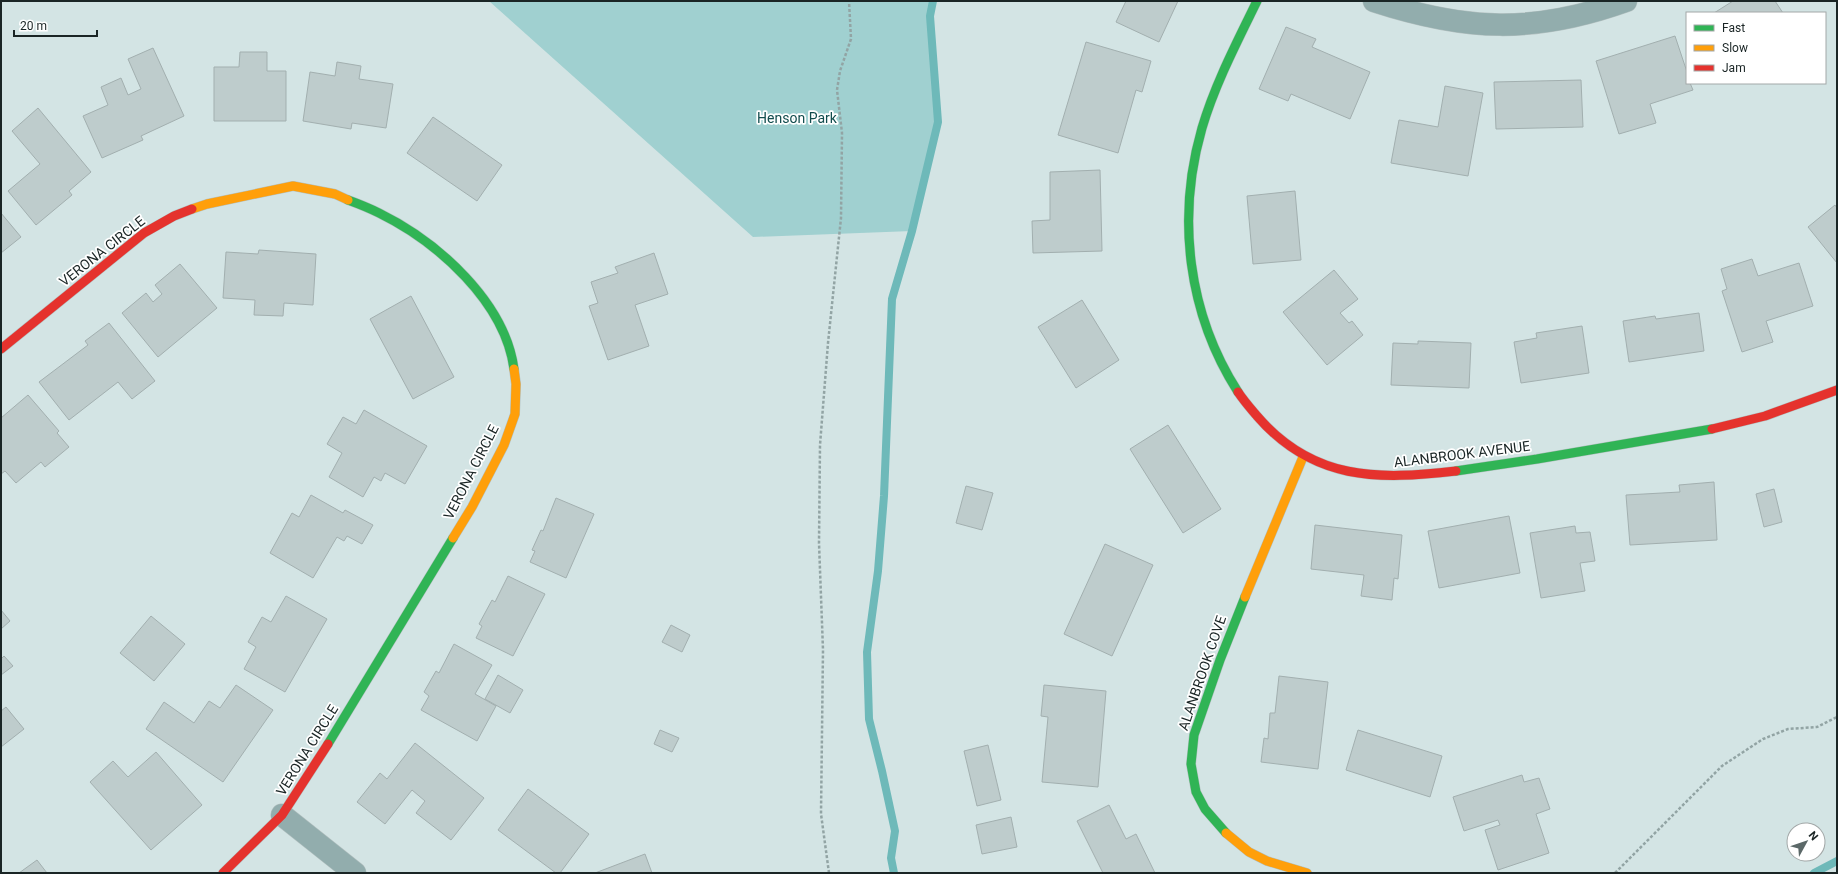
<svg xmlns="http://www.w3.org/2000/svg" width="1838" height="874" font-family="Roboto,sans-serif">
<rect width="100%" height="100%" fill="#d3e4e4"/>
<path fill="#a0d0d0" d="M 489,1 L 933,1 L 930,16 L 938,122 L 912,231 L 753,237 Z"/>
<g fill="none" stroke-linecap="round" stroke-linejoin="round">
<path stroke="#6eb9b9" stroke-width="8" d="M 894,873 L 891,858 L 895,831 L 882,771 L 869,719 L 867,652 L 878,571 L 884,496 L 892,299 L 912,231 L 938,122 L 930,16 L 933,1
M 1814,873 L 1837,861"/>
</g>
<path fill="#becccc" stroke="#a2afaf" d="M 1126,1 L 1178,1 L 1159,42 L 1116,22 Z
M 1733,1 L 1775,1 L 1783,13 L 1714,13 Z
M 1286,27 L 1316,39 L 1312,47 L 1370,72 L 1350,119 L 1291,94 L 1288,101 L 1259,89 Z
M 1675,36 L 1687,72 L 1687,83 L 1690,83 L 1693,90 L 1650,104 L 1656,123 L 1619,134 L 1596,61 Z
M 1086,42 L 1151,61 L 1142,92 L 1136,90 L 1118,153 L 1058,135 Z
M 153,48 L 184,116 L 141,136 L 143,140 L 102,158 L 83,116 L 108,105 L 101,87 L 121,78 L 128,95 L 141,89 L 128,59 Z
M 240,52 L 267,52 L 267,71 L 286,71 L 286,121 L 214,121 L 214,67 L 239,67 Z
M 337,62 L 361,66 L 359,79 L 393,84 L 386,128 L 352,123 L 351,129 L 303,121 L 310,72 L 335,76 Z
M 1581,80 L 1583,127 L 1496,129 L 1494,82 Z
M 1445,86 L 1483,93 L 1468,176 L 1391,163 L 1399,120 L 1438,127 Z
M 38,108 L 91,172 L 69,191 L 72,195 L 36,225 L 8,191 L 40,164 L 12,131 Z
M 433,117 L 502,165 L 477,201 L 407,153 Z
M 1100,170 L 1102,251 L 1033,253 L 1032,221 L 1050,220 L 1050,172 Z
M 1295,191 L 1301,260 L 1253,264 L 1247,196 Z
M 1835,205 L 1837,208 L 1837,263 L 1808,227 Z
M 1,213 L 21,237 L 1,253 Z
M 259,250 L 316,254 L 313,305 L 284,303 L 283,316 L 254,315 L 255,300 L 223,298 L 226,252 L 258,254 Z
M 654,253 L 668,294 L 635,305 L 649,346 L 608,360 L 589,306 L 598,303 L 591,282 L 618,273 L 615,267 Z
M 1752,259 L 1758,276 L 1799,263 L 1813,306 L 1766,321 L 1773,342 L 1742,352 L 1722,291 L 1727,289 L 1721,269 Z
M 180,264 L 217,308 L 158,357 L 122,313 L 146,293 L 153,302 L 162,294 L 155,285 Z
M 1334,270 L 1358,299 L 1340,313 L 1349,323 L 1352,321 L 1363,335 L 1327,365 L 1283,312 Z
M 411,296 L 454,377 L 413,399 L 370,319 Z
M 1082,300 L 1119,360 L 1076,388 L 1038,327 Z
M 1699,313 L 1704,351 L 1629,362 L 1623,321 L 1655,316 L 1656,319 Z
M 109,323 L 155,381 L 132,399 L 118,382 L 69,420 L 39,382 L 88,345 L 85,341 Z
M 1582,326 L 1589,373 L 1521,383 L 1514,342 L 1537,338 L 1536,333 Z
M 1418,341 L 1471,343 L 1469,388 L 1391,385 L 1393,343 L 1418,344 Z
M 28,395 L 59,431 L 57,433 L 69,447 L 45,467 L 41,462 L 16,483 L 5,471 L 1,474 L 1,418 Z
M 364,410 L 427,446 L 405,484 L 385,473 L 381,481 L 374,477 L 363,497 L 329,477 L 342,453 L 327,444 L 343,417 L 356,424 Z
M 1168,425 L 1221,509 L 1183,533 L 1130,449 Z
M 1714,482 L 1717,540 L 1630,545 L 1626,495 L 1680,492 L 1679,485 Z
M 966,486 L 993,493 L 982,530 L 956,523 Z
M 1774,489 L 1782,522 L 1764,527 L 1756,494 Z
M 311,495 L 343,513 L 345,510 L 373,525 L 362,544 L 347,536 L 344,541 L 337,537 L 313,578 L 270,553 L 292,513 L 299,517 Z
M 556,498 L 594,514 L 566,578 L 530,562 L 535,551 L 532,550 L 541,530 L 543,531 Z
M 1509,516 L 1520,573 L 1439,588 L 1428,531 Z
M 1315,525 L 1402,535 L 1398,579 L 1394,578 L 1392,600 L 1361,596 L 1364,575 L 1311,569 Z
M 1575,526 L 1576,533 L 1590,532 L 1595,561 L 1580,563 L 1585,591 L 1541,598 L 1530,533 Z
M 1105,544 L 1153,565 L 1112,656 L 1064,634 Z
M 508,576 L 545,594 L 513,656 L 476,638 L 482,626 L 479,624 L 492,600 L 495,602 Z
M 286,596 L 327,619 L 285,692 L 244,669 L 256,647 L 248,642 L 262,617 L 271,622 Z
M 1,610 L 10,621 L 1,629 Z
M 151,616 L 185,644 L 154,681 L 120,653 Z
M 671,625 L 690,635 L 682,652 L 662,642 Z
M 454,644 L 492,665 L 475,694 L 496,706 L 477,741 L 421,710 L 429,696 L 424,692 L 436,671 L 439,673 Z
M 4,656 L 13,666 L 1,675 L 1,659 Z
M 498,675 L 523,690 L 510,713 L 485,699 Z
M 1279,676 L 1328,682 L 1318,769 L 1261,762 L 1264,738 L 1268,739 L 1270,713 L 1275,713 Z
M 236,685 L 273,710 L 223,782 L 146,729 L 164,702 L 194,723 L 209,701 L 220,708 Z
M 1044,685 L 1106,691 L 1098,787 L 1042,782 L 1048,717 L 1041,716 Z
M 6,707 L 24,729 L 1,747 L 1,711 Z
M 660,730 L 679,738 L 672,752 L 654,744 Z
M 1358,730 L 1442,756 L 1430,797 L 1346,770 Z
M 415,743 L 484,798 L 451,840 L 416,813 L 425,801 L 412,790 L 385,824 L 357,802 L 380,773 L 387,779 Z
M 988,745 L 1001,800 L 977,806 L 964,751 Z
M 156,752 L 202,805 L 151,850 L 90,782 L 113,761 L 128,777 Z
M 1522,775 L 1524,782 L 1539,778 L 1550,809 L 1536,814 L 1549,853 L 1498,870 L 1485,830 L 1500,825 L 1498,820 L 1464,831 L 1453,797 Z
M 528,789 L 589,834 L 560,873 L 556,873 L 498,830 Z
M 1109,805 L 1126,839 L 1136,834 L 1155,873 L 1103,873 L 1077,821 Z
M 1011,817 L 1017,847 L 982,854 L 976,825 Z
M 645,854 L 652,873 L 595,873 Z
M 37,860 L 47,873 L 19,873 Z"/>
<g fill="none" stroke-linecap="round" stroke-linejoin="round">
<g stroke="#b3c0c0" stroke-width="23">
<path id="street" d="M 1374,1 C 1466,31 1534,34 1626,1
M 282,815 L 355,873"/>
</g>
<g stroke="#b3c0c0" stroke-width="10">
<path id="fast" d="M 348,200 C 359,204 369,208 379,213 C 438,242 505,302 514,369
M 1238,392 C 1188,314 1176,218 1202,128 C 1215,84 1237,42 1257,1
M 1456,471 L 1537,459 L 1712,429
M 328,744 L 453,538
M 1226,833 L 1205,809 L 1196,792 L 1191,764 L 1194,735 L 1220,660 L 1245,597"/>
</g>
<g stroke="#b3c0c0" stroke-width="10">
<path id="slow" d="M 192,209 L 207,204 L 293,186 L 335,194 L 348,200
M 453,538 L 472,507 L 504,445 L 515,414 L 516,384 L 514,369
M 1245,597 L 1303,457
M 1226,833 L 1249,852 L 1267,861 L 1307,873"/>
</g>
<g stroke="#b3c0c0" stroke-width="10">
<path id="jam" d="M 1,349 L 144,233 L 174,216 L 192,209
M 1238,392 C 1244,401 1251,409 1257,416 C 1313,481 1378,480 1456,471
M 1712,429 L 1765,416 L 1837,390
M 223,873 L 282,815 L 328,744"/>
</g>
<path stroke="#92a4a4" stroke-width="2.5" stroke-dasharray="3 2" stroke-linecap="butt" d="M 829,873 L 821,814 L 823,650 L 819,543 L 820,445 L 828,343 L 841,218 L 842,133 L 837,90 L 840,71 L 851,39 L 849,1
M 1615,873 L 1722,766 L 1763,739 L 1788,729 L 1817,727 L 1837,717"/>
<use href="#street" stroke="#92adad" stroke-width="22"/>
<use href="#fast" stroke="#30b455" stroke-width="9"/>
<use href="#slow" stroke="#ff9f0a" stroke-width="9"/>
<use href="#jam" stroke="#e5322d" stroke-width="9"/>
</g>
<g text-anchor="middle" dominant-baseline="central" stroke-width="3.5" stroke-linejoin="round" paint-order="stroke">
<g font-size="14" fill="#114c4d" stroke="#fff">
<text x="797" y="118">Henson Park</text>
</g>
<g font-size="14" fill="#1a2525" stroke="#fff">
<text transform="translate(102 251) rotate(-38)">VERONA CIRCLE</text>
<text transform="translate(1462 454) rotate(-7)">ALANBROOK AVENUE</text>
<text transform="translate(471 472) rotate(-63)">VERONA CIRCLE</text>
<text transform="translate(1202 673) rotate(-71)">ALANBROOK COVE</text>
<text transform="translate(307 750) rotate(-58)">VERONA CIRCLE</text>
</g>
</g>
<rect width="1838" height="874" fill="none" stroke="#1a2525" stroke-width="4"/>
<rect x="1686" y="12" width="140" height="72" fill="#ffffff" stroke="#a3a8a8"/>
<rect x="1694" y="25" width="20" height="6" fill="#30b455" stroke="#a3a8a8"/>
<text x="1722" y="32" font-size="12" fill="#1a2525">Fast</text>
<rect x="1694" y="45" width="20" height="6" fill="#ff9f0a" stroke="#a3a8a8"/>
<text x="1722" y="52" font-size="12" fill="#1a2525">Slow</text>
<rect x="1694" y="65" width="20" height="6" fill="#e5322d" stroke="#a3a8a8"/>
<text x="1722" y="72" font-size="12" fill="#1a2525">Jam</text>
<g transform="translate(1806 842) rotate(50)"><circle r="19" fill="#ffffff" stroke="#a3a8a8"/>
<path d="M0-3L7 15L0 10L-7 15Z" fill="#5b6868"/>
<text y="-6" font-size="11" font-weight="bold" text-anchor="middle" fill="#1a2525">N</text>
</g>
<path d="M14 30v6h83v-6" fill="none" stroke="#1a2525" stroke-width="2"/>
<text x="20" y="30" font-size="12" fill="#1a2525" stroke="#ffffff" stroke-width="3" paint-order="stroke">20 m</text>
</svg>
